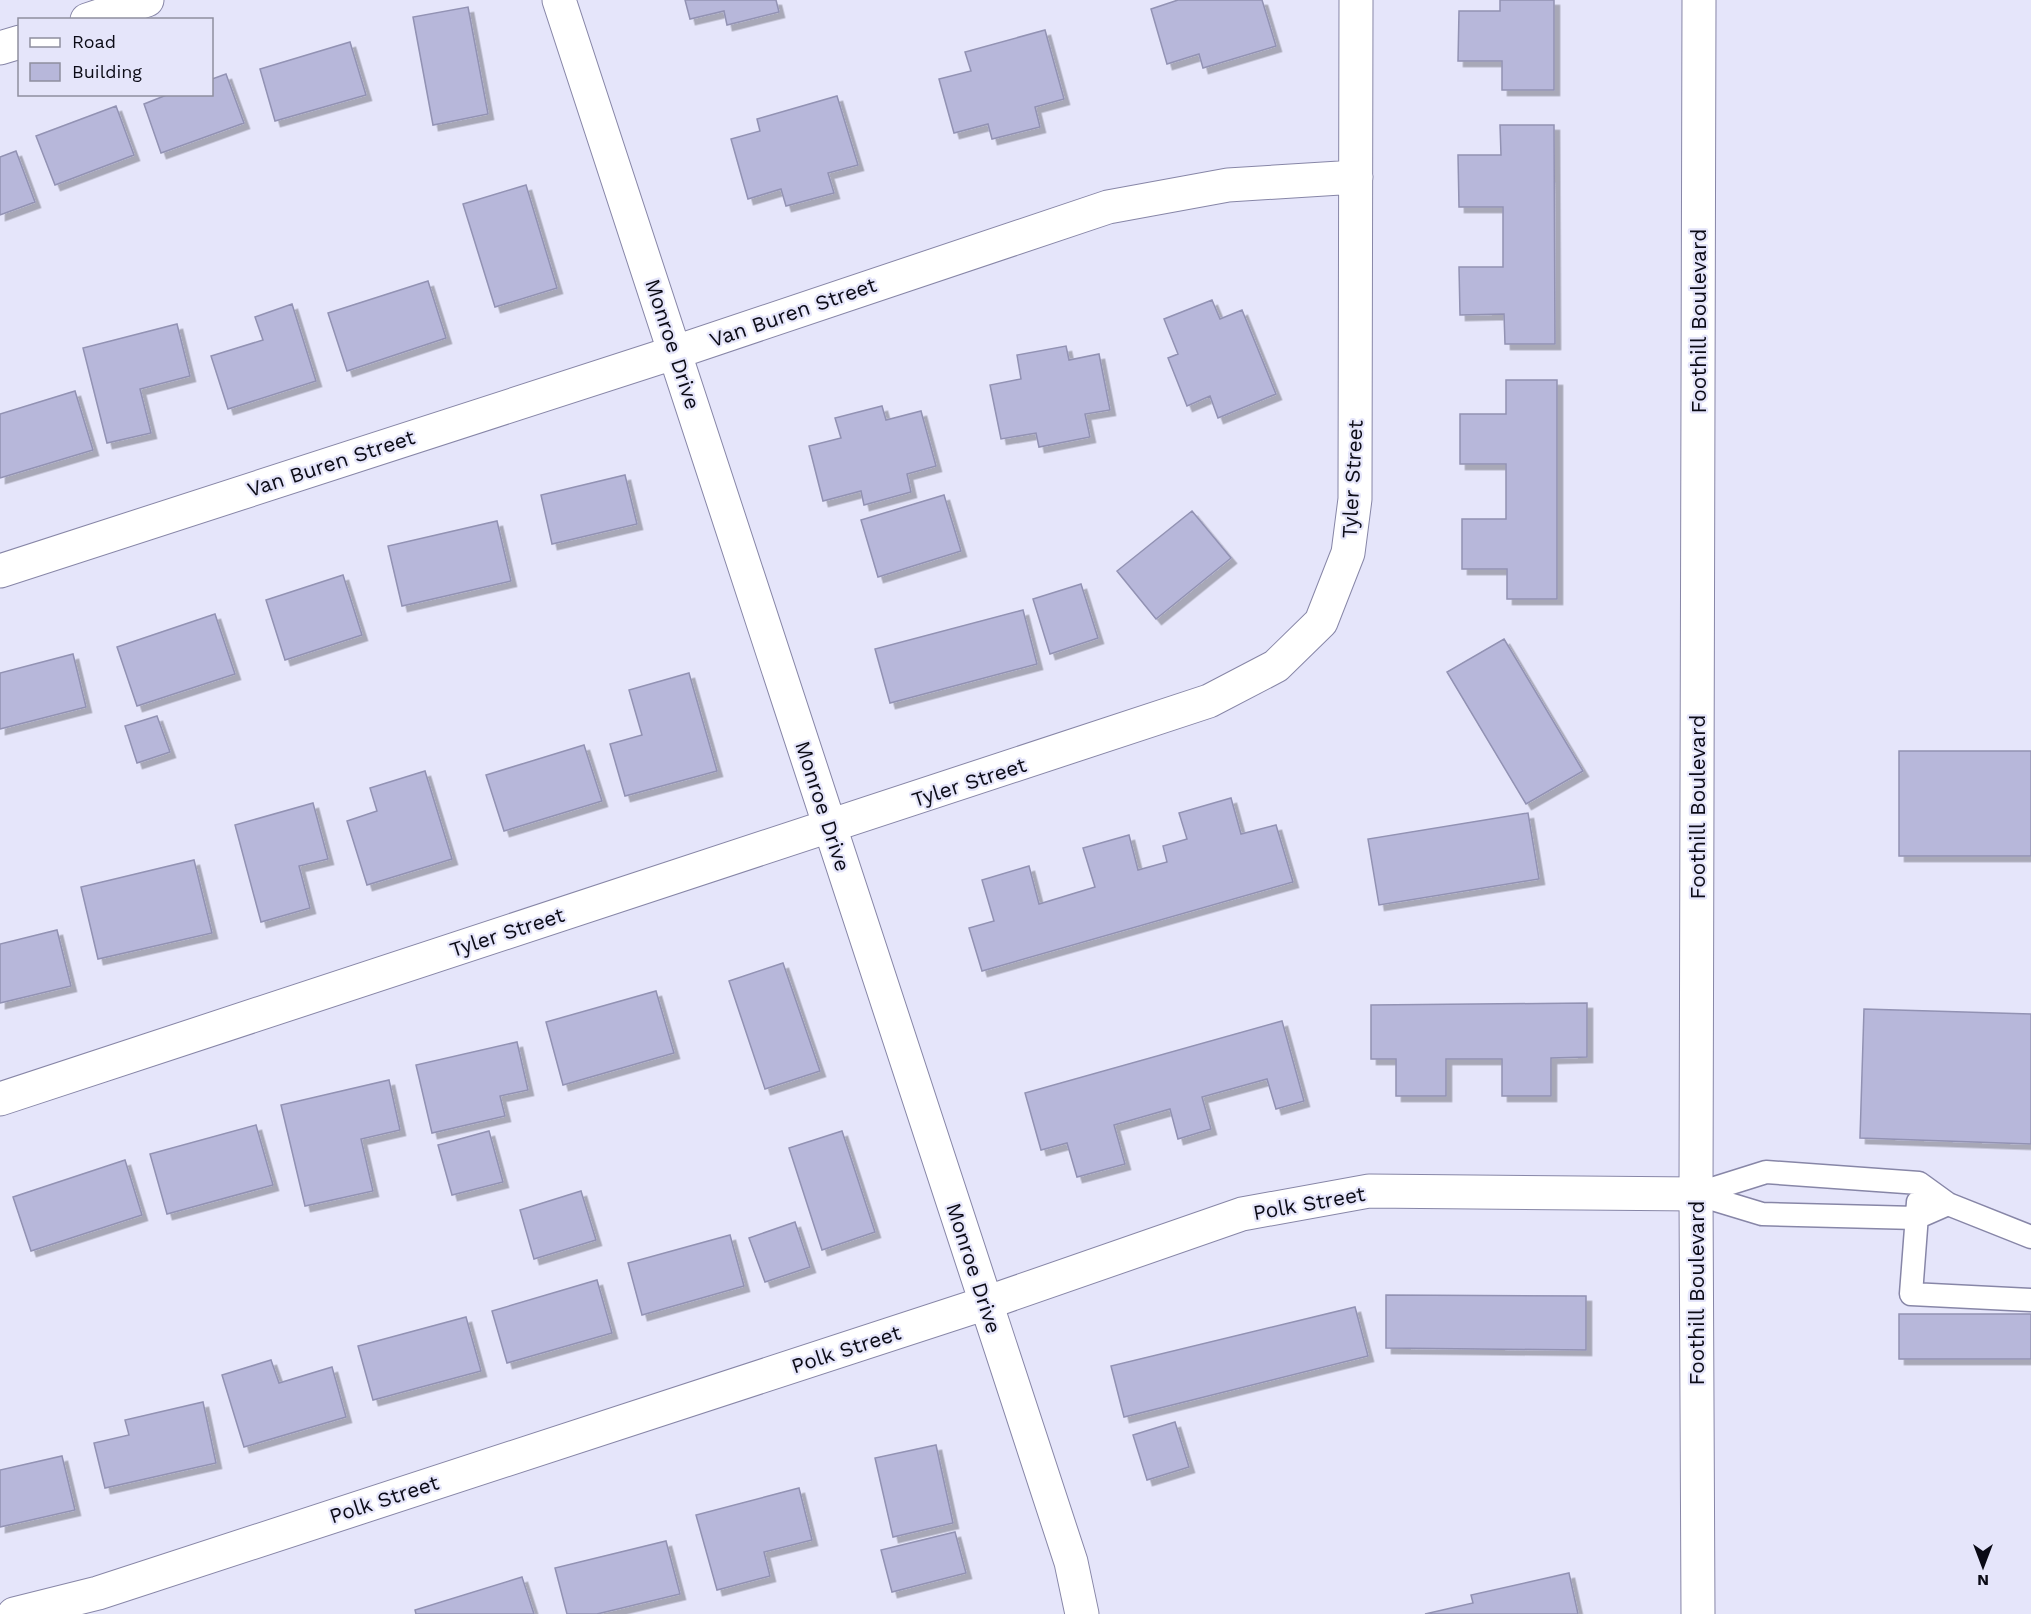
<svg xmlns="http://www.w3.org/2000/svg" width="2031" height="1614" font-family="'Work Sans',sans-serif">
<defs>
<filter id="shadow"><feDropShadow dx="5.5" dy="5.5" stdDeviation="0" flood-color="#0004"/></filter>
</defs>
<rect width="100%" height="100%" fill="#e5e5fa"/>
<path fill="#b7b7da" stroke="#9292b3" stroke-width="1.5" filter="url(#shadow)" d="M 685,0 L 776,0 L 779,12 L 727,25 L 724,11 L 690,19 Z
M 1178,0 L 1262,0 L 1276,46 L 1203,68 L 1199,54 L 1167,64 L 1151,9 Z
M 1500,0 L 1554,0 L 1554,90 L 1502,90 L 1502,61 L 1458,61 L 1459,11 L 1500,11 Z
M 468,7 L 488,114 L 433,125 L 413,17 Z
M 1045,30 L 1064,99 L 1035,107 L 1040,127 L 992,139 L 988,124 L 954,133 L 939,79 L 971,71 L 965,52 Z
M 350,42 L 366,95 L 275,121 L 260,69 Z
M 226,74 L 244,123 L 161,153 L 144,104 L 169,94 L 212,94 L 212,79 Z
M 837,96 L 858,165 L 828,173 L 834,193 L 786,206 L 781,189 L 748,199 L 731,139 L 760,131 L 757,119 Z
M 116,106 L 134,155 L 55,185 L 36,136 Z
M 1500,125 L 1554,125 L 1555,344 L 1505,344 L 1504,314 L 1460,315 L 1459,267 L 1503,267 L 1503,207 L 1459,207 L 1458,155 L 1501,155 Z
M 16,151 L 35,202 L 0,215 L 0,157 Z
M 526,185 L 557,288 L 495,307 L 463,204 Z
M 428,281 L 446,338 L 347,371 L 328,313 Z
M 1212,300 L 1220,319 L 1242,310 L 1276,394 L 1218,418 L 1210,396 L 1187,406 L 1168,358 L 1178,354 L 1164,319 Z
M 292,304 L 316,381 L 228,409 L 211,356 L 263,340 L 255,317 Z
M 177,324 L 190,376 L 140,389 L 151,433 L 107,443 L 83,348 Z
M 1066,346 L 1069,360 L 1099,354 L 1110,410 L 1085,414 L 1090,437 L 1039,447 L 1036,433 L 1001,439 L 990,385 L 1021,379 L 1017,355 Z
M 1506,380 L 1557,380 L 1557,599 L 1507,599 L 1507,569 L 1462,569 L 1462,519 L 1506,519 L 1506,464 L 1460,464 L 1460,414 L 1506,414 Z
M 75,391 L 93,450 L 0,478 L 0,414 Z
M 882,406 L 886,420 L 921,411 L 936,466 L 907,474 L 911,492 L 864,505 L 861,491 L 823,501 L 809,446 L 841,438 L 835,418 Z
M 625,475 L 637,524 L 552,544 L 541,495 Z
M 944,495 L 961,551 L 878,577 L 861,520 Z
M 1192,511 L 1231,558 L 1156,619 L 1117,571 Z
M 497,521 L 511,581 L 402,606 L 388,546 Z
M 343,575 L 362,635 L 285,660 L 266,600 Z
M 1081,584 L 1098,638 L 1050,654 L 1033,599 Z
M 1023,610 L 1037,664 L 890,703 L 875,649 Z
M 215,614 L 235,674 L 137,706 L 117,647 Z
M 1504,639 L 1583,771 L 1526,804 L 1447,672 Z
M 73,654 L 86,707 L 0,729 L 0,673 Z
M 689,673 L 717,771 L 625,796 L 610,744 L 642,735 L 629,690 Z
M 157,716 L 170,752 L 137,763 L 125,726 Z
M 584,745 L 602,801 L 504,831 L 486,775 Z
M 1899,751 L 2031,751 L 2031,856 L 1899,856 Z
M 425,771 L 452,859 L 367,885 L 347,821 L 377,811 L 370,788 Z
M 1231,798 L 1241,834 L 1276,825 L 1293,882 L 982,971 L 969,928 L 994,921 L 982,880 L 1029,866 L 1039,904 L 1095,887 L 1083,848 L 1129,835 L 1138,870 L 1167,862 L 1163,846 L 1187,839 L 1179,813 Z
M 313,803 L 328,859 L 299,866 L 310,908 L 261,922 L 235,825 Z
M 1528,813 L 1539,879 L 1379,905 L 1368,839 Z
M 194,860 L 212,933 L 98,959 L 81,887 Z
M 57,930 L 71,986 L 0,1003 L 0,944 Z
M 783,963 L 820,1071 L 765,1089 L 729,981 Z
M 656,991 L 674,1053 L 563,1085 L 546,1022 Z
M 1587,1003 L 1587,1057 L 1551,1058 L 1551,1096 L 1502,1096 L 1502,1059 L 1446,1059 L 1446,1096 L 1396,1096 L 1396,1059 L 1371,1059 L 1371,1005 Z
M 1864,1009 L 2031,1014 L 2031,1144 L 1860,1138 Z
M 1282,1021 L 1304,1101 L 1276,1109 L 1267,1079 L 1202,1097 L 1211,1129 L 1178,1139 L 1170,1109 L 1114,1125 L 1125,1164 L 1077,1177 L 1067,1143 L 1041,1150 L 1025,1093 Z
M 517,1042 L 528,1090 L 500,1096 L 505,1116 L 432,1133 L 416,1065 Z
M 389,1080 L 400,1130 L 361,1139 L 373,1191 L 305,1206 L 281,1105 Z
M 256,1125 L 273,1185 L 167,1214 L 150,1154 Z
M 489,1131 L 503,1182 L 452,1195 L 438,1145 Z
M 842,1131 L 875,1232 L 822,1250 L 789,1148 Z
M 125,1160 L 142,1215 L 31,1251 L 13,1197 Z
M 581,1191 L 596,1240 L 534,1259 L 520,1210 Z
M 795,1222 L 810,1267 L 765,1282 L 749,1238 Z
M 730,1235 L 744,1286 L 642,1315 L 628,1263 Z
M 597,1280 L 612,1333 L 507,1363 L 492,1311 Z
M 1386,1295 L 1586,1296 L 1586,1350 L 1386,1348 Z
M 1355,1307 L 1368,1356 L 1124,1417 L 1111,1366 Z
M 1899,1314 L 2031,1314 L 2031,1359 L 1899,1359 Z
M 466,1317 L 481,1371 L 373,1400 L 358,1346 Z
M 271,1360 L 279,1383 L 332,1367 L 346,1417 L 244,1447 L 222,1375 Z
M 203,1402 L 216,1463 L 105,1488 L 94,1443 L 129,1435 L 125,1420 Z
M 1175,1422 L 1189,1467 L 1147,1480 L 1133,1435 Z
M 936,1445 L 953,1523 L 893,1537 L 875,1458 Z
M 62,1456 L 75,1510 L 0,1527 L 0,1470 Z
M 799,1488 L 812,1540 L 764,1552 L 770,1576 L 717,1590 L 696,1515 Z
M 955,1532 L 966,1573 L 892,1592 L 881,1550 Z
M 666,1541 L 680,1594 L 597,1614 L 567,1614 L 555,1568 Z
M 1569,1573 L 1578,1614 L 1425,1614 L 1473,1603 L 1471,1595 Z
M 522,1577 L 534,1614 L 416,1614 L 415,1610 Z"/>
<g fill="none" stroke-linecap="round" stroke-linejoin="round">
<g stroke="#8786a7" stroke-width="25">
<path id="service" d="M 1696,1194 L 1766,1172 L 1919,1183 L 1948,1204 L 2031,1237
M 1696,1194 L 1762,1214 L 1916,1218 L 1948,1204
M 1918,1202 L 1911,1294 L 2031,1300"/>
</g>
<g stroke="#8786a7" stroke-width="35">
<path id="minor" d="M 559,0 L 1071,1562 L 1082,1614
M 87,20 L 147,0
M 0,48 L 20,42
M 0,571 L 676,352 L 1108,207 L 1228,185 L 1356,177
M 0,1099 L 1209,701 L 1276,666 L 1321,622 L 1348,553 L 1355,499 L 1356,0
M 14,1614 L 98,1593 L 986,1303 L 1242,1214 L 1369,1191 L 1696,1194"/>
</g>
<g stroke="#8786a7" stroke-width="35">
<path id="secondary" d="M 1698,1614 L 1696,1194 L 1699,0"/>
</g>
<use href="#service" stroke="#fff" stroke-width="22"/>
<use href="#minor" stroke="#fff" stroke-width="33"/>
<use href="#secondary" stroke="#fff" stroke-width="33"/>
</g>
<g text-anchor="middle" dominant-baseline="central" stroke-width="4.5" stroke-linejoin="round" paint-order="stroke">
<g font-size="21" fill="#0b0b16" stroke="#e5e5fa">
<text transform="translate(793 312) rotate(-19)">Van Buren Street</text>
<text transform="translate(1698 321) rotate(-90)">Foothill Boulevard</text>
<text transform="translate(673 344) rotate(72)">Monroe Drive</text>
<text transform="translate(331 463) rotate(-18)">Van Buren Street</text>
<text transform="translate(1352 479) rotate(-87)">Tyler Street</text>
<text transform="translate(969 782) rotate(-18)">Tyler Street</text>
<text transform="translate(823 806) rotate(72)">Monroe Drive</text>
<text transform="translate(1697 807) rotate(-90)">Foothill Boulevard</text>
<text transform="translate(507 932) rotate(-18)">Tyler Street</text>
<text transform="translate(1309 1203) rotate(-10)">Polk Street</text>
<text transform="translate(974 1268) rotate(72)">Monroe Drive</text>
<text transform="translate(1696 1293) rotate(-90)">Foothill Boulevard</text>
<text transform="translate(846 1349) rotate(-18)">Polk Street</text>
<text transform="translate(384 1499) rotate(-18)">Polk Street</text>
</g>
</g>
<rect x="18" y="18" width="195" height="78" fill="#e5e5fa" stroke="#8e8e9f" stroke-width="1.5"/>
<rect x="30" y="38" width="30" height="9" fill="#ffffff" stroke="#8e8e9f" stroke-width="1.5"/>
<text x="72" y="48" font-size="18" fill="#0b0b16">Road</text>
<rect x="30" y="63" width="30" height="18" fill="#b7b7da" stroke="#8e8e9f" stroke-width="1.5"/>
<text x="72" y="78" font-size="18" fill="#0b0b16">Building</text>
<g transform="translate(1983 1566) rotate(180)" stroke="#e5e5fa" stroke-width="4.5" paint-order="stroke">
<path d="M0-4.5L10 22L0 15L-10 22Z" fill="#0b0b16"/>
<text y="-9" font-size="16" font-weight="bold" text-anchor="middle" fill="#0b0b16">N</text>
</g>
</svg>
